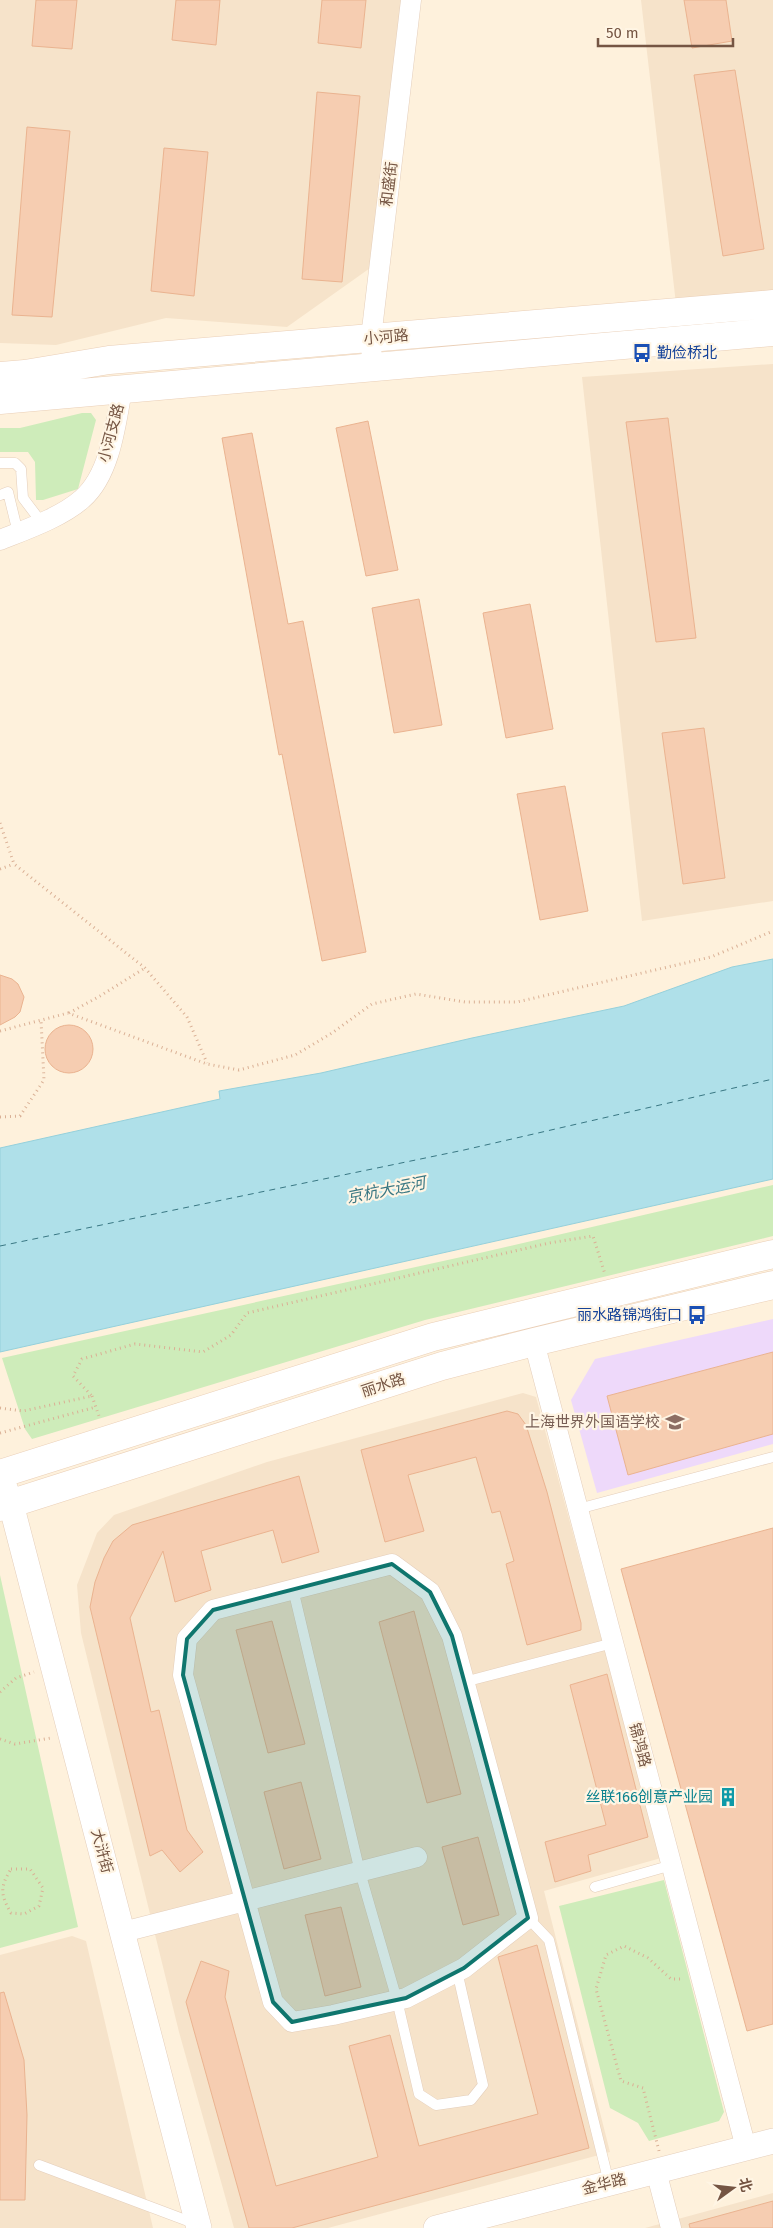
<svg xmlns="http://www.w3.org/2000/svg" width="773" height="2228" font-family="'Fira Sans','Noto Sans SC',sans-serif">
<rect width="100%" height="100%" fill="#fef1dc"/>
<path fill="#f6e3ca" d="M 0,0 L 409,0 L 380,261 L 287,327 L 166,318 L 56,345 L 0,343 Z
M 641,0 L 773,0 L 773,299 L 676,304 Z
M 773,364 L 773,901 L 642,921 L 582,377 Z
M 523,1393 L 536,1397 L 661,1858 L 544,1891 L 610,2152 L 328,2228 L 234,2228 L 179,2032 L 81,1633 L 77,1585 L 97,1533 L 114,1515 L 267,1462 Z
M 72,1936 L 86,1941 L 153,2228 L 0,2228 L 0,1955 Z
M 773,2193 L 773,2228 L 645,2228 L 711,2210 Z"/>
<path fill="#eed9fa" d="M 773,1319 L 773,1444 L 597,1493 L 571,1400 L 595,1359 Z"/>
<path fill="#ceecba" d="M 82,413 L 91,413 L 96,420 L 78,489 L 43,500 L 36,500 L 35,462 L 28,452 L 0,452 L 0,428 L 20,428 Z
M 773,1185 L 773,1236 L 425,1320 L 32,1439 L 25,1429 L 2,1358 L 484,1252 Z
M 0,1575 L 78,1927 L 0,1948 Z
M 664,1880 L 724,2112 L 719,2121 L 649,2141 L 638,2123 L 610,2108 L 559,1906 Z"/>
<path fill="#afe0e9" stroke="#95d0db" d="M 773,959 L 773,1179 L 0,1352 L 0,1148 L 220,1099 L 219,1091 L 321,1073 L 472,1038 L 624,1006 L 732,967 Z"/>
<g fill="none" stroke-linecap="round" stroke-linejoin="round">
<path stroke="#397783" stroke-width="1" stroke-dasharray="6 5" stroke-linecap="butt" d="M 0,1246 L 464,1150 L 773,1079"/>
</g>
<path fill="#f6cdb1" stroke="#eab390" d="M 36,0 L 77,0 L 72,49 L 32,46 Z
M 176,0 L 220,0 L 216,45 L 172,40 Z
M 322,0 L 366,0 L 361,48 L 318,43 Z
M 684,0 L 726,0 L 732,41 L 692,48 Z
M 735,70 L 764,249 L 723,256 L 694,75 Z
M 317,92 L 360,96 L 342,282 L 302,279 Z
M 27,127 L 70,131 L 52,317 L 12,315 Z
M 164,148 L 208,152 L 194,296 L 151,291 Z
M 668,418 L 696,638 L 656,642 L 626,422 Z
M 368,421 L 398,570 L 366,576 L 336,428 Z
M 252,433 L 288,624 L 303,621 L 366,952 L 322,961 L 282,754 L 279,755 L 222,438 Z
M 419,599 L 442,725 L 394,733 L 372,608 Z
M 530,604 L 553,729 L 506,738 L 483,613 Z
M 704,728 L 725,878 L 683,884 L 662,733 Z
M 565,786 L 588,911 L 540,920 L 517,794 Z
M 0,975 L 12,979 L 18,984 L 24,997 L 20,1012 L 15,1017 L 0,1025 Z
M45 1049a24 24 0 1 1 48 0a24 24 0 1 1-48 0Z
M 773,1352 L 773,1434 L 628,1475 L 607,1396 Z
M 507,1411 L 518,1414 L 526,1425 L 547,1492 L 581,1623 L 581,1630 L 527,1645 L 506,1564 L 514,1561 L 500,1511 L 492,1513 L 476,1457 L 408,1475 L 424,1531 L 385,1542 L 361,1450 Z
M 299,1476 L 319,1552 L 282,1563 L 273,1530 L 201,1551 L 211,1590 L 175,1602 L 163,1551 L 130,1618 L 151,1712 L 159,1710 L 187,1830 L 203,1852 L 180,1872 L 162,1850 L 150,1856 L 90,1607 L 95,1582 L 104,1558 L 113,1541 L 132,1525 Z
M 773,1528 L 773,2024 L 747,2031 L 621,1569 Z
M 414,1611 L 461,1794 L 427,1803 L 379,1622 Z
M 272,1621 L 305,1744 L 268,1753 L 236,1630 Z
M 607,1674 L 648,1837 L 588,1855 L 591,1871 L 555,1882 L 545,1842 L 606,1825 L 570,1685 Z
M 301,1782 L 321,1859 L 284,1869 L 264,1792 Z
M 478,1837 L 499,1915 L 463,1925 L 442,1847 Z
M 341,1907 L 361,1987 L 325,1996 L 305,1915 Z
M 537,1945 L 589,2148 L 292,2228 L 249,2228 L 186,2002 L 201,1961 L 229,1971 L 225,1997 L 276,2186 L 378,2157 L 349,2046 L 390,2035 L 419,2146 L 538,2114 L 498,1957 Z
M 4,1992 L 24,2060 L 27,2115 L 25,2200 L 0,2200 L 0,1993 Z
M 773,2201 L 773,2228 L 690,2228 L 689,2224 Z"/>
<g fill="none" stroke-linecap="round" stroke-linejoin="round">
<g stroke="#e4cebb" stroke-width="11">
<path id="service" d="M 0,463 L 15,463 L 21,469 L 23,498 L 42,523
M 0,495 L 8,492 L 18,533
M 578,1509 L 773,1457
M 293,1589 L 360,1872 L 397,2000 L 419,2094 L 436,2105 L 471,2100 L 483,2085 L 457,1971
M 464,1682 L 613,1643
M 595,1887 L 672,1865
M 528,1918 L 549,1940 L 609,2183
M 39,2165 L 196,2224"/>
</g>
<g stroke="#e4cebb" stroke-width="21">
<path id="minor" d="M 372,367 L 371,338 L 411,0
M 0,540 C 25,530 62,517 82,499 C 110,475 116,424 122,389
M 534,1342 L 746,2148
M 392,1564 L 430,1592 L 452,1636 L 528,1918 L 464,1968 L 406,1998 L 333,2015 L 292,2022 L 273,2002 L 183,1675 L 187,1639 L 213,1610 Z
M 123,1932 L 417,1857
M 656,2171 L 671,2228"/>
</g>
<g stroke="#e4cebb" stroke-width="26">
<path id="tertiary" d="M 0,1475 L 11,1504 L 199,2228
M 436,2228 L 773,2141"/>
</g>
<g stroke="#eacfb7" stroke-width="29">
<path id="secondary" d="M 0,376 L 25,374 L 109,360 L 773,304
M 0,400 L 773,332
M 0,1474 L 433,1337 L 773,1254
M 0,1507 L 442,1366 L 534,1342 L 773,1285"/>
</g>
<path stroke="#dab095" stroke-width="3" stroke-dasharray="1 4" stroke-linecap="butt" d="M 0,823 L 14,864 L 145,968 L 187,1017 L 207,1063
M 0,869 L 14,864
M 69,1013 L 100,996 L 145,968
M 0,1031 L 68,1013 L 207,1064 L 239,1070 L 295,1055 L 332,1033 L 372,1004 L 416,994 L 465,1002 L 517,1002 L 711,957 L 773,931
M 0,1117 L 20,1116 L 44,1080 L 41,1020
M 92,1396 L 100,1419
M 0,1408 L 23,1411 L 92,1396 L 73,1376 L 82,1359 L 135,1344 L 203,1352 L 231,1335 L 247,1313 L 549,1243 L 593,1236 L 605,1274
M 0,1433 L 96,1407
M 0,1692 L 16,1678 L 34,1672
M 0,1739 L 15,1744 L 51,1738
M 11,1869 L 30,1869 L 43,1888 L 39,1906 L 24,1914 L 11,1913 C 0,1894 0,1887 11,1869 Z
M 659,2151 L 643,2088 L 621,2081 L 596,1989 L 606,1955 L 624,1946 L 648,1958 L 671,1979 L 683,1979"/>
<use href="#service" stroke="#fff" stroke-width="10"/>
<use href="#minor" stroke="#fff" stroke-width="20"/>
<use href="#tertiary" stroke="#fff" stroke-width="25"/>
<use href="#secondary" stroke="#fff" stroke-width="28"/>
</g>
<path fill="#0f766e" fill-opacity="0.2" stroke="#0f766e" stroke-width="4" stroke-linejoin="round" d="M 392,1564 L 430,1592 L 452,1636 L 528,1918 L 464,1968 L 406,1998 L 292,2022 L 273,2002 L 183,1675 L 187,1639 L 213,1610 Z"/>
<defs>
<g id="bus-bare" transform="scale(1.5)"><path d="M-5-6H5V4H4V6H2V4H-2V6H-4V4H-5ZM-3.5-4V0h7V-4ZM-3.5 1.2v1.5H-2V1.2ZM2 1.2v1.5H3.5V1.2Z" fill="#1a4fb4" stroke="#fff5e4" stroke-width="2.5" paint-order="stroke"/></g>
<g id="school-bare" transform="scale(1.5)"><path d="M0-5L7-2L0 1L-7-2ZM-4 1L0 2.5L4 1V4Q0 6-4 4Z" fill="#8d6e63" stroke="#fff5e4" stroke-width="2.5" paint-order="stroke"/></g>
<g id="building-bare" transform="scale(1.5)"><path d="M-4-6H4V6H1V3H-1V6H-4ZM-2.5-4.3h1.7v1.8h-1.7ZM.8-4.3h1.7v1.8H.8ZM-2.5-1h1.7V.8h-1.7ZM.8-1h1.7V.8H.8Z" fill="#0f9aa8" stroke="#fff5e4" stroke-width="2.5" paint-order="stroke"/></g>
</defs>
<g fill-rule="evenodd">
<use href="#bus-bare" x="642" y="353"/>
<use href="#bus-bare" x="697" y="1315"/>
<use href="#school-bare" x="675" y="1422"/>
<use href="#building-bare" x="728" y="1797"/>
</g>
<g text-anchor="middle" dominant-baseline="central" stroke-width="4.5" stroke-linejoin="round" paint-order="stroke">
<g font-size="15" fill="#755543" stroke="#fff5e4">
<text transform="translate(389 184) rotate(-83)">和盛街</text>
<text transform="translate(386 337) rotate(-5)">小河路</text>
<text transform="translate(111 433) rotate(-75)">小河支路</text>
<text transform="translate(383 1385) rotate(-18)">丽水路</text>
<text transform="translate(640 1745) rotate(75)">锦鸿路</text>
<text transform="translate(102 1851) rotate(75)">大浒街</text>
<text transform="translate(604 2184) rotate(-14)">金华路</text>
</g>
<g font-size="15" fill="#164399" stroke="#fff5e4" text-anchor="start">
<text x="657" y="353">勤俭桥北</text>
<text x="682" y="1315" text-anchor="end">丽水路锦鸿街口</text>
</g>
<g font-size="15" fill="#785e54" stroke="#fff5e4" text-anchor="end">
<text x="660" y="1422">上海世界外国语学校</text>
</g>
<g font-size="15" fill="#0d838f" stroke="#fff5e4" text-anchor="end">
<text x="713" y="1797">丝联166创意产业园</text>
</g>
<g font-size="16" font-style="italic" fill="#397783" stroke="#fff5e4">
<text transform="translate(386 1190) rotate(-11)">京杭大运河</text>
</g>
</g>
<g transform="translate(733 2188) rotate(75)" stroke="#fff5e4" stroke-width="4" paint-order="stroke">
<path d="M0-4L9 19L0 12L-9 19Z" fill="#755543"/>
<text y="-8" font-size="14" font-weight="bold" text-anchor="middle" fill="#755543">北</text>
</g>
<path d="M598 38v8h135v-8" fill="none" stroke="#755543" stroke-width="2.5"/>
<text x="606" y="38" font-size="15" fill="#755543" stroke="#fff5e4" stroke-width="4" paint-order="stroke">50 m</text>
</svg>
